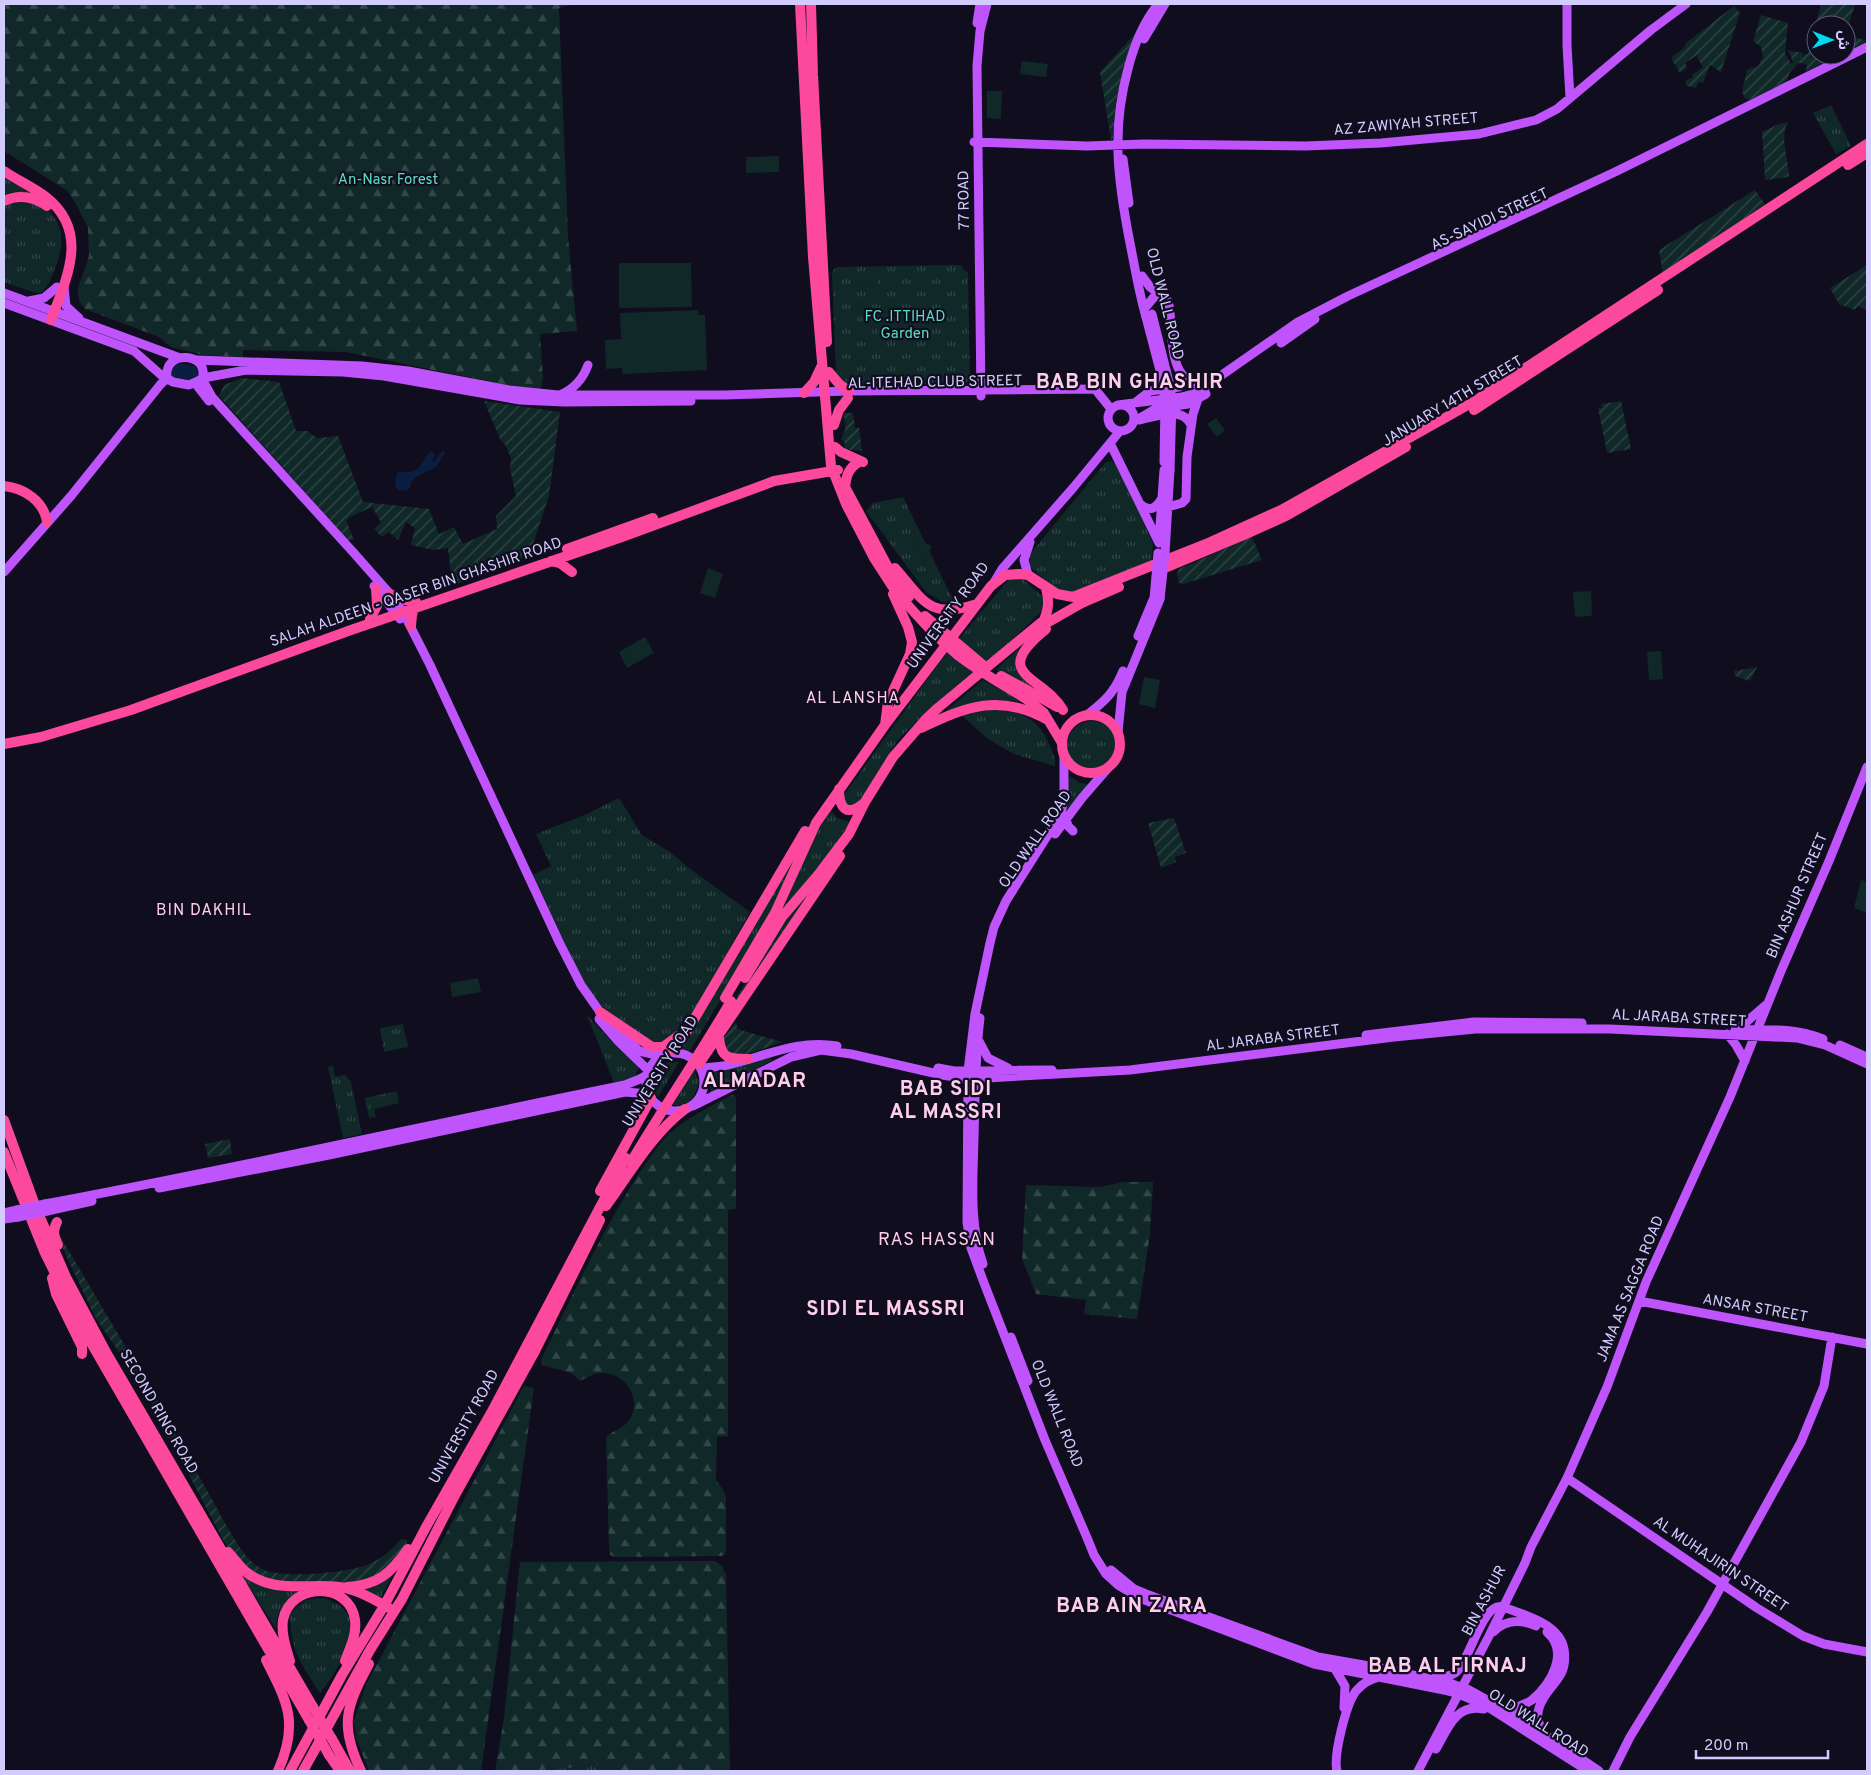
<svg xmlns="http://www.w3.org/2000/svg" width="1871" height="1775" font-family="Overpass,'Noto Sans Arabic',sans-serif">
<defs>
<pattern id="grass-tufts" width="24" height="20" patternUnits="userSpaceOnUse" patternTransform="scale(1.25)"><rect width="24" height="20" fill="#102928"/><path d="M3 7l-1-3M5 7V3M7 7l1-3M15 17l-1-3M17 17v-4M19 17l1-3" fill="none" stroke="#324748"/></pattern>
<pattern id="forest-firs" width="22" height="20" patternUnits="userSpaceOnUse" patternTransform="scale(1.25)"><rect width="22" height="20" fill="#102928"/><path d="M5 1l3.5 6h-7zM16 11l3.5 6h-7z" fill="#324748"/></pattern>
<pattern id="garden-furrows" width="10" height="10" patternUnits="userSpaceOnUse" patternTransform="scale(1.25)"><rect width="10" height="10" fill="#102928"/><path d="M-1 1l2-2M0 10L10 0M9 11l2-2" fill="none" stroke="#324748"/></pattern>
</defs>
<rect width="100%" height="100%" fill="#100d1f"/>
<path fill="url(#grass-tufts)" d="M 1831,105 L 1851,146 L 1836,154 L 1813,113 Z
M 4,175 L 46,200 L 4,200 Z
M 24,202 C 61,207 68,235 56,266 C 52,276 50,285 41,293 L 33,292 L 4,282 L 4,207 L 9,204 Z
M 961,265 L 964,270 L 968,272 L 970,379 L 968,382 L 849,387 L 842,385 L 836,373 L 832,273 L 834,269 L 838,267 Z
M 1112,461 L 1120,468 L 1153,544 L 1152,559 L 1149,563 L 1075,593 L 1061,593 L 1030,567 L 1030,554 L 1106,462 Z
M 903,497 L 954,602 L 942,602 L 926,592 L 866,511 L 873,503 Z
M 1009,579 L 1023,579 L 1043,597 L 1044,607 L 1040,613 L 990,661 L 963,680 L 924,714 L 897,741 L 859,804 L 849,807 L 842,798 L 846,792 L 939,663 Z
M 1019,648 C 1012,669 1027,681 1041,695 L 996,670 Z
M 983,680 L 1026,703 C 995,698 975,700 946,711 Z
M 982,710 C 1013,710 1036,712 1049,744 C 1052,751 1056,758 1055,766 L 1014,754 L 988,739 L 961,715 Z
M1067 746a25 25 0 1 1 50 0a25 25 0 1 1-50 0Z
M 1069,776 L 1080,783 L 1090,785 L 1067,813 Z
M 619,798 L 642,835 L 670,852 L 693,871 L 750,912 L 689,1020 L 664,1043 L 651,1043 L 614,1017 L 591,995 L 577,969 L 533,875 L 551,866 L 536,834 L 587,814 Z
M 831,811 L 837,818 L 850,822 L 825,860 L 783,909 L 812,839 Z
M 802,844 L 772,914 L 689,1052 L 680,1050 Z
M 829,864 L 715,1032 L 777,931 Z
M 587,1015 L 614,1044 L 637,1064 L 639,1068 L 636,1073 L 638,1077 L 615,1085 Z
M 403,1024 L 408,1047 L 384,1052 L 380,1028 Z
M 770,1057 L 772,1060 L 711,1094 L 709,1070 Z
M 671,1061 L 679,1062 L 658,1097 C 648,1083 656,1065 671,1061 Z
M 333,1066 L 335,1077 L 345,1075 L 351,1082 L 362,1134 L 343,1138 L 328,1067 Z
M 694,1071 L 699,1081 C 696,1096 690,1107 673,1105 Z
M 397,1091 L 399,1103 L 374,1109 L 376,1117 L 369,1118 L 365,1098 Z
M 241,1574 L 303,1591 C 286,1603 276,1607 276,1629 Z
M 393,1574 L 380,1599 L 355,1589 Z
M 323,1598 C 332,1601 340,1604 346,1612 C 363,1633 333,1677 320,1693 C 301,1664 290,1650 290,1614 L 305,1600 Z
M 614,1764 L 614,1771 L 530,1771 Z"/>
<path fill="url(#forest-firs)" d="M 4,4 L 574,4 L 559,8 L 568,237 L 577,331 L 540,334 L 543,378 L 541,389 L 506,385 L 346,352 L 243,350 L 243,357 L 203,355 L 171,347 L 159,337 L 85,309 L 79,301 L 78,288 L 89,256 L 88,228 L 77,206 L 68,191 L 7,153 L 4,149 Z
M 732,1095 L 735,1096 L 736,1100 L 736,1209 L 728,1210 L 728,1436 L 717,1437 L 716,1480 L 724,1491 L 726,1497 L 726,1549 L 725,1554 L 722,1556 L 615,1557 L 610,1555 L 609,1549 L 606,1437 C 613,1430 624,1429 630,1419 C 642,1398 625,1372 601,1373 C 593,1373 587,1378 580,1381 L 571,1373 L 542,1365 L 541,1360 C 569,1302 596,1243 630,1188 C 642,1170 654,1148 670,1133 C 688,1117 711,1106 732,1095 Z
M 1124,1182 L 1153,1182 L 1150,1234 L 1137,1319 L 1084,1314 L 1086,1300 L 1036,1294 L 1022,1259 L 1026,1185 L 1100,1187 Z
M 524,1386 L 534,1388 L 481,1771 L 369,1771 L 356,1738 L 354,1720 L 366,1685 Z
M 715,1561 L 722,1566 L 726,1575 L 730,1771 L 614,1771 L 614,1764 L 530,1771 L 495,1771 L 504,1718 L 520,1562 Z"/>
<path fill="url(#garden-furrows)" d="M 1821,4 L 1855,4 L 1846,34 L 1867,41 L 1846,52 L 1846,25 L 1816,25 L 1816,55 L 1839,55 L 1805,72 L 1807,67 L 1806,64 L 1798,63 L 1790,72 L 1785,85 L 1749,100 L 1745,98 L 1742,92 L 1747,70 L 1758,66 L 1763,57 L 1761,47 L 1753,41 L 1761,15 L 1788,23 L 1785,53 L 1791,64 L 1793,62 L 1788,50 L 1803,53 L 1802,56 L 1804,57 L 1804,54 L 1808,54 Z
M 1734,6 L 1740,13 L 1721,72 L 1710,65 L 1703,83 L 1698,82 L 1696,88 L 1687,86 L 1685,81 L 1693,77 L 1692,75 L 1703,67 L 1697,57 L 1699,54 L 1685,63 L 1687,68 L 1680,73 L 1671,58 L 1685,47 L 1686,43 Z
M 1140,28 L 1126,62 L 1116,101 L 1113,138 L 1111,140 L 1100,72 Z
M 1788,122 C 1779,139 1789,159 1789,177 L 1765,180 L 1762,132 L 1779,124 Z
M 1755,190 L 1765,204 L 1663,275 L 1659,250 Z
M 1867,265 L 1867,310 L 1858,306 L 1855,310 L 1839,304 L 1830,288 Z
M 242,378 L 279,382 L 296,431 L 307,431 L 317,438 L 338,436 L 363,502 L 429,509 L 439,534 L 454,527 L 463,544 L 497,529 L 496,516 L 516,496 L 510,469 L 511,458 L 506,446 L 500,439 L 484,401 L 560,412 L 549,496 L 529,556 L 474,575 L 458,584 L 455,574 L 451,576 L 448,548 L 434,550 L 411,545 L 415,528 L 406,522 L 398,540 L 389,532 L 382,537 L 374,529 L 381,522 L 372,507 L 354,515 L 346,520 L 354,540 L 348,540 L 219,396 L 224,385 Z
M 1621,401 L 1631,449 L 1607,453 L 1598,408 L 1602,408 L 1601,404 Z
M 844,413 L 853,413 L 855,428 L 859,428 L 862,451 L 845,449 L 844,441 L 841,440 L 845,429 Z
M 1252,537 L 1262,560 L 1183,584 L 1179,583 L 1177,574 L 1179,569 Z
M 1757,667 L 1750,681 L 1735,676 L 1734,671 Z
M 1174,818 L 1186,853 L 1175,857 L 1176,862 L 1161,868 L 1148,823 Z
M 736,1022 L 737,1027 L 740,1030 L 782,1042 L 740,1057 L 729,1058 L 720,1043 Z
M 230,1139 L 232,1154 L 208,1158 L 205,1144 Z
M 57,1231 L 156,1398 L 226,1525 C 236,1541 245,1560 262,1569 C 281,1579 343,1573 364,1566 C 379,1561 391,1551 401,1539 L 407,1540 L 406,1551 L 395,1565 L 359,1584 L 290,1585 L 260,1579 L 230,1551 L 223,1540 L 151,1402 L 135,1376 L 95,1317 L 56,1234 Z"/>
<path fill="#102928" d="M 1022,61 L 1048,64 L 1046,77 L 1020,74 Z
M 987,91 L 1002,91 L 1001,119 L 987,118 Z
M 779,156 L 779,172 L 746,173 L 746,157 Z
M 619,263 L 691,263 L 692,307 L 619,308 Z
M 859,274 L 878,274 L 878,284 L 860,285 Z
M 698,310 L 698,315 L 705,315 L 707,370 L 622,374 L 622,368 L 606,369 L 605,340 L 621,339 L 620,313 Z
M 1216,418 L 1225,430 L 1217,437 L 1207,424 Z
M 913,534 L 932,547 L 925,557 L 907,543 Z
M 708,568 L 723,574 L 715,598 L 700,593 Z
M 1591,591 L 1592,616 L 1575,617 L 1573,592 Z
M 645,637 L 654,653 L 627,668 L 619,652 Z
M 1661,651 L 1663,679 L 1649,680 L 1647,652 Z
M 1144,677 L 1160,680 L 1155,708 L 1139,704 Z
M 1861,880 L 1867,882 L 1867,913 L 1854,908 Z
M 478,978 L 481,992 L 452,997 L 450,983 Z"/>
<path fill="#0c1e3f" d="M 176,363 L 195,366 L 199,372 L 198,376 L 191,381 L 171,377 L 170,369 Z
M 431,451 L 435,455 L 432,462 L 435,462 L 440,453 L 444,451 L 445,453 L 436,467 L 418,476 L 411,482 L 410,488 L 406,491 L 399,490 L 395,486 C 396,462 404,477 416,470 C 422,466 425,456 431,451 Z"/>
<g fill="none" stroke-linecap="round" stroke-linejoin="round">
<path stroke="#bf54fc" stroke-width="9" d="M 1567,4 L 1567,45 L 1570,98
M 977,23 L 980,4
M 1144,39 L 1165,4
M 974,142 L 1087,146 L 1144,144 L 1305,146 L 1381,143 L 1479,134 L 1536,120 L 1557,109 L 1651,30 L 1686,4
M 1123,159 L 1129,203
M 1142,276 L 1150,287 L 1168,301 C 1176,330 1162,384 1208,386
M 64,287 L 66,306 L 79,318
M 4,293 L 180,358
M 29,301 L 44,298 L 57,287
M 4,303 L 134,351 L 161,375 L 173,382 L 189,385 L 202,379 C 211,353 163,348 167,378
M 1144,309 L 1154,297 L 1161,295
M 1146,317 C 1139,293 1135,268 1130,243 C 1118,182 1111,130 1128,69 C 1134,45 1142,24 1158,4
M 1281,343 L 1315,319
M 197,360 L 362,366 L 408,371 L 509,390 L 558,395 L 725,395 L 849,391 L 1095,389 L 1111,409
M 203,378 L 246,370 L 343,372 L 384,376 L 520,400 L 564,402 L 691,401
M 202,379 L 212,397 L 353,552 L 390,594 L 403,612 L 430,665 L 560,944 L 581,985 L 600,1012 L 639,1051 L 661,1056
M 195,383 L 209,401
M 560,395 C 574,389 583,379 588,365
M 981,396 L 977,66 L 980,31 L 987,4
M 1136,402 L 1150,391 L 1179,387 L 1183,383 L 1184,376
M 1118,405 L 1182,397 L 1196,393 L 1298,322 L 1348,296 L 1615,172 L 1867,47
M1108 418a13 13 0 1 1 26 0a13 13 0 1 1-26 0Z
M 1139,420 C 1155,417 1182,405 1191,425
M 1133,422 L 1155,409 L 1188,404 L 1206,394
M 1110,443 L 1159,543
M 1140,504 C 1150,512 1156,509 1162,498
M 1168,507 L 1182,503 L 1186,499 L 1187,457 L 1193,414 L 1198,399
M 1159,540 L 1164,470
M 1165,553 L 1170,470
M 4,572 L 71,496 L 160,385 L 167,378
M 1028,575 L 1024,560 L 1030,542
M 993,584 L 1002,569 L 1073,488 L 1120,431
M 374,586 L 400,619
M 1138,636 L 1153,600
M 1087,715 C 1105,701 1114,693 1123,671
M 1118,732 L 1122,692 L 1160,599
M 1064,755 L 1064,798 L 1061,814 L 1006,901 L 994,927 L 990,943 L 975,1014 L 968,1071 L 967,1222 L 971,1248 L 984,1283 L 1045,1440 L 1088,1540 L 1094,1555 L 1106,1574 L 1118,1585 L 1142,1599 L 1314,1664 L 1449,1691
M 1066,818 L 1068,826 L 1073,831
M 1055,834 L 1082,798 L 1108,768
M 980,1018 C 975,1058 975,1098 974,1138 C 973,1180 969,1224 983,1264
M 599,1019 L 618,1041 L 648,1070
M 1735,1030 C 1767,1030 1792,1027 1823,1039
M 1737,1030 L 1766,1005
M 1727,1034 L 1736,1045 L 1745,1061
M 1366,1035 L 1474,1022 L 1582,1023
M 979,1041 L 988,1058 L 1008,1068
M 1840,1045 L 1867,1057
M646 1082a29 29 0 1 1 58 0a29 29 0 1 1-58 0Z
M 702,1068 C 710,1067 720,1067 728,1065 C 766,1056 798,1039 837,1046
M 938,1068 L 954,1071 L 1052,1070
M 693,1106 L 791,1057 L 821,1050 L 851,1054 L 942,1075 L 968,1079 L 1130,1070 L 1394,1037 L 1475,1029 L 1610,1029 L 1797,1038 L 1825,1045 L 1867,1064
M 159,1188 L 329,1155 L 625,1092 L 649,1094
M 45,1204 C 239,1168 432,1124 625,1085 L 640,1079 L 647,1075
M 47,1211 L 92,1201
M 4,1213 L 17,1210
M 4,1219 L 18,1217
M 1639,1301 L 1867,1344
M 1011,1337 L 1028,1381
M 1567,1478 L 1757,1608 L 1803,1636 L 1824,1644 L 1867,1652
M 1111,1570 L 1134,1589 L 1146,1594 L 1318,1657 L 1386,1669 L 1452,1684
M 1493,1632 C 1505,1620 1520,1619 1536,1626
M 1335,1669 L 1345,1686 L 1344,1708
M 1436,1677 C 1443,1677 1449,1677 1455,1673 C 1470,1662 1482,1601 1503,1607 C 1517,1612 1533,1617 1546,1625 C 1555,1631 1562,1638 1564,1649 C 1569,1681 1546,1684 1539,1708 C 1536,1717 1539,1724 1543,1733
M 1469,1690 L 1525,1721 L 1599,1771
M 1466,1697 L 1491,1709 L 1588,1771
M 1507,1710 C 1516,1708 1524,1705 1532,1700 C 1551,1684 1570,1652 1547,1632
M 1436,1749 C 1448,1728 1456,1703 1484,1709
M 1337,1771 C 1333,1756 1346,1704 1356,1691 C 1363,1683 1369,1679 1379,1677
M 1418,1771 L 1489,1636 L 1525,1563 L 1531,1547 L 1567,1478 L 1607,1387 L 1646,1282 L 1730,1097 L 1781,971 L 1829,861 L 1867,767
M 1613,1771 L 1630,1737 L 1707,1612 L 1801,1442 L 1824,1386 L 1832,1337"/>
<path stroke="#fc499d" stroke-width="10" d="M 800,4 L 813,257 L 831,466 L 846,504 L 874,558 L 896,592 L 905,602
M 811,4 L 813,75 L 827,342
M 1848,165 L 1867,153
M 4,171 C 17,180 33,187 46,197 C 90,232 67,277 51,320
M 4,201 C 19,194 34,197 47,206
M 829,372 L 840,385 L 849,391
M 804,393 L 814,382 L 821,367
M 1474,410 L 1658,290
M 834,425 L 839,410 L 848,398
M 835,447 L 841,452 L 863,462
M 844,485 L 890,571 L 909,597
M 4,486 C 24,488 44,501 47,522
M 845,488 C 846,477 848,468 859,462
M 567,549 L 653,518
M 551,561 L 560,563 L 572,572
M 895,568 C 924,601 929,620 977,604
M 1165,568 L 1244,535 L 1286,516 L 1406,447
M 390,594 L 401,599 L 416,602
M 370,619 L 377,606 L 376,588
M 411,626 L 412,615 L 414,609
M 1046,629 C 988,676 1043,675 1063,710
M 1031,632 L 1082,603 L 1119,587
M 1027,690 L 1057,707
M 1025,698 L 1044,713 L 1062,743
M1062 744a29 29 0 1 1 58 0a29 29 0 1 1-58 0Z
M 885,725 L 888,702 L 910,654 L 912,642 L 908,627 L 893,594
M 921,728 C 968,706 999,693 1048,720
M 4,744 L 41,737 L 131,710 L 351,630 L 622,537 L 761,486 L 774,481 L 838,470
M 839,789 C 839,809 847,817 864,803
M 745,978 L 782,917 L 818,875 L 849,834 L 865,802 L 893,757 L 926,719 L 939,707 L 1044,620 C 1049,608 1049,601 1046,588
M 725,998 L 775,913 L 816,823 L 885,725 L 991,586 L 1005,575 L 1020,574 L 1028,575 L 1057,594 L 1073,597 L 1206,544 L 1281,510 L 1475,401 L 1867,144
M 600,1012 L 652,1047 L 663,1047 L 678,1036
M 719,1038 C 721,1059 729,1059 748,1059
M 668,1053 L 686,1033 L 805,831
M 699,1064 L 840,856
M 4,1120 L 36,1208 L 66,1277 L 106,1352 L 313,1707
M 4,1152 L 44,1251 L 79,1322 L 309,1720
M 600,1191 L 651,1098
M 606,1206 C 630,1173 652,1134 685,1109
M 57,1222 C 52,1231 54,1236 58,1245
M 52,1278 L 56,1294 L 82,1347 L 82,1354
M 228,1552 C 234,1558 239,1566 246,1572 C 273,1594 308,1583 339,1587 C 357,1589 373,1599 389,1608
M 347,1587 C 378,1585 390,1574 408,1549
M 266,1660 C 288,1703 299,1724 278,1771
M 290,1661 C 286,1648 281,1634 283,1620 C 290,1582 350,1581 355,1620 C 357,1634 350,1648 345,1661
M 332,1739 L 350,1771
M 329,1755 L 340,1771
M 290,1771 L 342,1675 L 384,1606 L 426,1527 L 491,1413 L 626,1158
M 303,1771 L 370,1650 L 402,1599 L 454,1497 L 535,1351 L 600,1220
M 361,1771 C 339,1725 346,1707 369,1664"/>
<path stroke="#bf54fc" stroke-width="9" d="M 1152,314 L 1170,386 L 1172,400 L 1170,470
M 1146,317 L 1162,378 L 1165,402 L 1164,462
M 1154,599 L 1158,553
M 1160,599 L 1165,553
M 17,1210 L 45,1204
M 18,1217 L 47,1211
M 1452,1684 L 1469,1690
M 1449,1691 L 1466,1697"/>
<path stroke="#fc499d" stroke-width="10" d="M 905,602 C 922,621 939,640 959,656 C 980,672 1002,684 1025,698
M 925,616 L 983,665
M 1001,676 L 1027,690
M 631,1162 C 663,1108 699,1056 731,1001
M 313,1707 L 332,1739
M 309,1720 L 329,1755"/>
</g>
<g text-anchor="middle" dominant-baseline="central" stroke-width="4.5" stroke-linejoin="round" paint-order="stroke">
<g font-size="15" fill="#d2ccfe" stroke="#100d1f">
<text transform="translate(1406 125) rotate(-5)">AZ ZAWIYAH STREET</text>
<text transform="translate(965 200) rotate(-91)">77 ROAD</text>
<text transform="translate(1490 220) rotate(-25)">AS-SAYIDI STREET</text>
<text transform="translate(1164 304) rotate(76)">OLD WALL ROAD</text>
<text transform="translate(935 383) rotate(-1)">AL-ITEHAD CLUB STREET</text>
<text transform="translate(1453 402) rotate(-31)">JANUARY 14TH STREET</text>
<text transform="translate(416 593) rotate(-19)">SALAH ALDEEN - QASER BIN GHASHIR ROAD</text>
<text transform="translate(949 616) rotate(-54)">UNIVERSITY ROAD</text>
<text transform="translate(1036 840) rotate(-55)">OLD WALL ROAD</text>
<text transform="translate(1798 896) rotate(-67)">BIN ASHUR STREET</text>
<text transform="translate(1679 1019) rotate(3)">AL JARABA STREET</text>
<text transform="translate(1273 1039) rotate(-7)">AL JARABA STREET</text>
<text transform="translate(661 1072) rotate(-58)">UNIVERSITY ROAD</text>
<text transform="translate(1631 1289) rotate(-68)">JAMA AS SAGGA ROAD</text>
<text transform="translate(1755 1309) rotate(10)">ANSAR STREET</text>
<text transform="translate(158 1412) rotate(60)">SECOND RING ROAD</text>
<text transform="translate(1056 1414) rotate(68)">OLD WALL ROAD</text>
<text transform="translate(465 1427) rotate(-61)">UNIVERSITY ROAD</text>
<text transform="translate(1720 1565) rotate(34)">AL MUHAJIRIN STREET</text>
<text transform="translate(1485 1601) rotate(-62)">BIN ASHUR</text>
<text transform="translate(1538 1724) rotate(32)">OLD WALL ROAD</text>
</g>
<g font-size="15" fill="#59ddbd" stroke="#100d1f">
<text x="388" y="180">An-Nasr Forest</text>
<text x="905" y="317">FC .ITTIHAD<tspan x="905" dy="17">Garden</tspan></text>
</g>
<g font-size="16" letter-spacing="1" fill="#feceec" stroke="#100d1f">
<text x="853" y="699">AL LANSHA</text>
<text x="204" y="911">BIN DAKHIL</text>
</g>
<g font-size="18" letter-spacing="1" fill="#feceec" stroke="#100d1f">
<text x="937" y="1240">RAS HASSAN</text>
</g>
<g font-size="20" font-weight="bold" letter-spacing="1" fill="#feceec" stroke="#100d1f">
<text x="1130" y="383">BAB BIN GHASHIR</text>
<text x="755" y="1082">ALMADAR</text>
<text x="946" y="1090">BAB SIDI<tspan x="946" dy="23">AL MASSRI</tspan></text>
<text x="886" y="1310">SIDI EL MASSRI</text>
<text x="1132" y="1607">BAB AIN ZARA</text>
<text x="1448" y="1667">BAB AL FIRNAJ</text>
</g>
</g>
<rect width="1871" height="1775" fill="none" stroke="#d2ccfe" stroke-width="10"/>
<g transform="translate(1831 40) rotate(91)"><circle r="24" fill="#100d1f" stroke="#5e5978"/>
<path d="M0-4L9 19L0 12L-9 19Z" fill="#04d9f2"/>
<text y="-8" font-size="14" font-weight="bold" text-anchor="middle" fill="#d2ccfe">ش</text>
</g>
<path d="M1696 1750v8h132v-8" fill="none" stroke="#d2ccfe" stroke-width="2.5"/>
<text x="1704" y="1750" font-size="15" fill="#d2ccfe" stroke="#100d1f" stroke-width="4" paint-order="stroke">200 m</text>
</svg>
